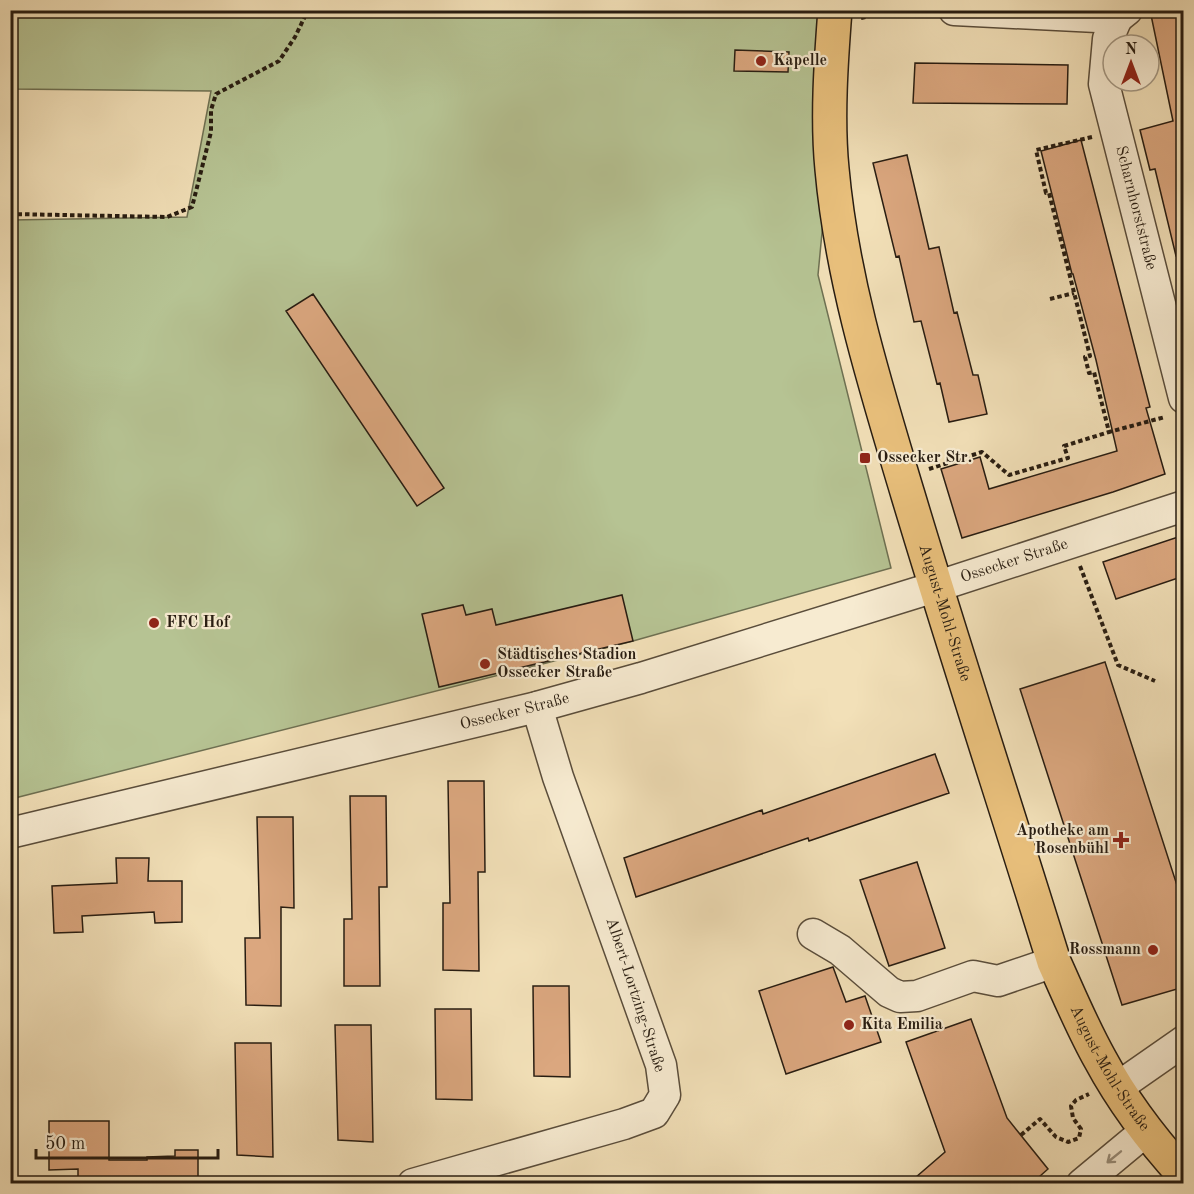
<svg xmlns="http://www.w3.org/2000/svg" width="1194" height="1194" font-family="'Old Standard TT',serif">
<rect width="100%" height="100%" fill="#f2e0b8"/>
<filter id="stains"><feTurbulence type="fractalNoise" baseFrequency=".00333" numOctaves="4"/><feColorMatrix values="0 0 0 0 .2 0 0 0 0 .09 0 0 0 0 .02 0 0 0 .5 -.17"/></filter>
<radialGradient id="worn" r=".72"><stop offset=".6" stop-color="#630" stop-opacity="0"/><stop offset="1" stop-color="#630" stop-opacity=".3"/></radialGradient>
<path fill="#b6c393" stroke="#6e7052" stroke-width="1.5" d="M 11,11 L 843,11 L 818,275 L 891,568 L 633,641 L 11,799 L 11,220 L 187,217 L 211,91 L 11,89 Z"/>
<path fill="#dba77f" stroke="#271c11" stroke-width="1.5" d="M 1172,10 L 1184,10 L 1184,255 L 1176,256 L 1155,169 L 1150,170 L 1140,130 L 1173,121 L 1151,15 Z
M 735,50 L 789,52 L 788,72 L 734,71 Z
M 915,63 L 1068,65 L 1067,104 L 913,103 Z
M 1081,140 L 1150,407 L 1146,408 L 1165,474 L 1113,492 L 962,538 L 941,469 L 980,457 L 989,489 L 1117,451 L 1096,360 L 1073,274 L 1072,274 L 1041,151 Z
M 907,155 L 929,249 L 939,247 L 954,313 L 957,312 L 973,375 L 978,375 L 987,414 L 949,422 L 940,383 L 937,384 L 921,321 L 914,322 L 899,256 L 896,257 L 873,163 Z
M 313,294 L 444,488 L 417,506 L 286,311 Z
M 1184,535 L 1184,576 L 1116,599 L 1103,562 Z
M 622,595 L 633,641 L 439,687 L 422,614 L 463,605 L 466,615 L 492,609 L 496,625 Z
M 1105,662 L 1184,907 L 1184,987 L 1122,1005 L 1020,689 Z
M 935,754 L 949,793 L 809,841 L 808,838 L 636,897 L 624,858 L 762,810 L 763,814 Z
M 448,781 L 484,781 L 485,872 L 478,872 L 479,971 L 443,970 L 443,903 L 450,903 Z
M 350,796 L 386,796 L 387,887 L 379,887 L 380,986 L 344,986 L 344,919 L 352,919 Z
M 257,817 L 293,817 L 294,908 L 281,907 L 281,1006 L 246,1005 L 245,938 L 260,938 Z
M 116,858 L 149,858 L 148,881 L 182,881 L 182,922 L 155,923 L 154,912 L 82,916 L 83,932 L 54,933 L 52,886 L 117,883 Z
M 917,862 L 945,948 L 889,966 L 860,880 Z
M 833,967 L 846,1002 L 865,996 L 881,1042 L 786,1074 L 759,991 Z
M 533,986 L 569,986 L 570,1077 L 534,1076 Z
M 435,1009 L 471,1009 L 472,1100 L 436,1099 Z
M 971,1019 L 1007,1118 L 1048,1169 L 1031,1184 L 908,1184 L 945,1152 L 906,1042 Z
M 335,1025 L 371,1025 L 373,1142 L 338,1140 Z
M 235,1043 L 271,1043 L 273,1157 L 237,1155 Z
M 49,1121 L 109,1121 L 109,1160 L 147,1160 L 147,1157 L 175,1156 L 175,1150 L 198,1150 L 198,1184 L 78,1184 L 78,1169 L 49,1170 Z"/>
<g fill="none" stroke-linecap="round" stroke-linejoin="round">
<g stroke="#5a4d3b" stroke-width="33">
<g id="minor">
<path d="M 954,10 L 1117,18 L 1127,10"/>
<path id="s1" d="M 1117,18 L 1108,39 L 1104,84 L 1184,398"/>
<path id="s2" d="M 10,833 L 537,707 L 641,678 L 935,587 L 1184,506"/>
<path d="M 813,934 L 840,950 L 889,992 L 900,997 L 917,996 L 973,976 L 998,981 L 1054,962"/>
<path d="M 1118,1087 L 1184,1041"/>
<path d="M 413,1184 L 624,1124 L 654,1113 L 665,1095 L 661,1065 L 558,777 L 537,707"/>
<path d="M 1082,1184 L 1147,1130"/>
</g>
</g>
<g stroke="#271c11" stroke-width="36">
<g id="major">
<path id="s3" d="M 835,10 C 831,61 827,119 832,169 C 842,281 876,388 908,495 C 955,652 1006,807 1054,962 C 1069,995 1082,1027 1100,1059 C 1122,1100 1152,1140 1184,1175"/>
</g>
</g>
<path stroke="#271c11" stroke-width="4" stroke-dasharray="4.5 3" stroke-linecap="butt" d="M 861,18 L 896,10
M 1092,137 L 1036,150 L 1046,193 L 1049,193 L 1090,356 L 1085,357 L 1089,373 L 1094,372 L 1109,432 L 1165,417
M 10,214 L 167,217 L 192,207 L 211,132 L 211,110 L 216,94 L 279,61 L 295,37 L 308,10
M 1050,299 L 1074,293
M 929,469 L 982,452 L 1009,475 L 1068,458 L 1064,446 L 1109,432
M 1080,566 L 1118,665 L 1155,681
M 1021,1135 L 1040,1119 L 1056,1137 L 1068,1142 L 1079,1138 L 1081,1129 L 1073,1118 L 1071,1106 L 1076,1100 L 1089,1094"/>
<use href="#minor" stroke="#f7ebd1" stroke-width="30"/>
<use href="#major" stroke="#e9c07c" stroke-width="33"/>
</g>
<defs><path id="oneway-shaft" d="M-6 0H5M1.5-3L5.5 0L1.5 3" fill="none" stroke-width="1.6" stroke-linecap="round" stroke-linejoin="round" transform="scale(1.5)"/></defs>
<use stroke="#998e7b" href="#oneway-shaft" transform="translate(1114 1157) rotate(141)"/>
<g fill="#8f2418" stroke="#f7ebd1" stroke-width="2">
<circle cx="761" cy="61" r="6"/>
<rect x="859" y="452" width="12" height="12" rx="3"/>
<circle cx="154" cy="623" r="6"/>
<circle cx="485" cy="664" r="6"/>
<path d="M1118 831h6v6h6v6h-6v6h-6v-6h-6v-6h6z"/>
<circle cx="1153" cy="950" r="6"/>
<circle cx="849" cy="1025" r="6"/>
</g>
<g text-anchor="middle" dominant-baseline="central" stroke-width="4.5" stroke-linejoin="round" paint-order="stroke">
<g font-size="16" font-weight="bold" fill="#271c11" stroke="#f7ebd1" text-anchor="start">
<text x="773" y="61">Kapelle</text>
<text x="877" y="458">Ossecker Str.</text>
<text x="166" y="623">FFC Hof</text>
<text x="497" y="655">Städtisches Stadion<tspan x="497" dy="18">Ossecker Straße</tspan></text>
<text x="1109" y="831" text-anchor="end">Apotheke am<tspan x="1109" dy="18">Rosenbühl</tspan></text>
<text x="1141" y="950" text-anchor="end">Rossmann</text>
<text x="861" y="1025">Kita Emilia</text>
</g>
<g font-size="16" fill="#271c11" stroke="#f7ebd1">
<text stroke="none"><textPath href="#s1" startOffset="196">Scharnhorststraße</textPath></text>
<text stroke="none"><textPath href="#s2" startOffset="1041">Ossecker Straße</textPath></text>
<text stroke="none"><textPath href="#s3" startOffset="618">August-Mohl-Straße</textPath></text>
<text stroke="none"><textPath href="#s2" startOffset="519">Ossecker Straße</textPath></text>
<text transform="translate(635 995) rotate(72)">Albert-Lortzing-Straße</text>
<text stroke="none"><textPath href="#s3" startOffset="1104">August-Mohl-Straße</textPath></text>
</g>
</g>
<rect width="1194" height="1194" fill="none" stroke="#f2e0b8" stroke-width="36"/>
<rect x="12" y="12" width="1170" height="1170" fill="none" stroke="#271c11" stroke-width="3"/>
<rect x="18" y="18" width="1158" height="1158" fill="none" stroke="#271c11" stroke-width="1.5"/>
<g transform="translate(1131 63)"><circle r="28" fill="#f7ebd1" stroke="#a49884" stroke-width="1.5"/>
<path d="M0-4.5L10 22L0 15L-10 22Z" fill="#8f2418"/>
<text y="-9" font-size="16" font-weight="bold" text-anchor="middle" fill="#271c11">N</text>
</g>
<path d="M36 1149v9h182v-9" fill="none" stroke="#271c11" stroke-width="3"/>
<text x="45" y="1149" font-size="18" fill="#271c11" stroke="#f7ebd1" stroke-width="4.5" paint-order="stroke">50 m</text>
<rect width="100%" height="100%" filter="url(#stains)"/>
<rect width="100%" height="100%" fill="url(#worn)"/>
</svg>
